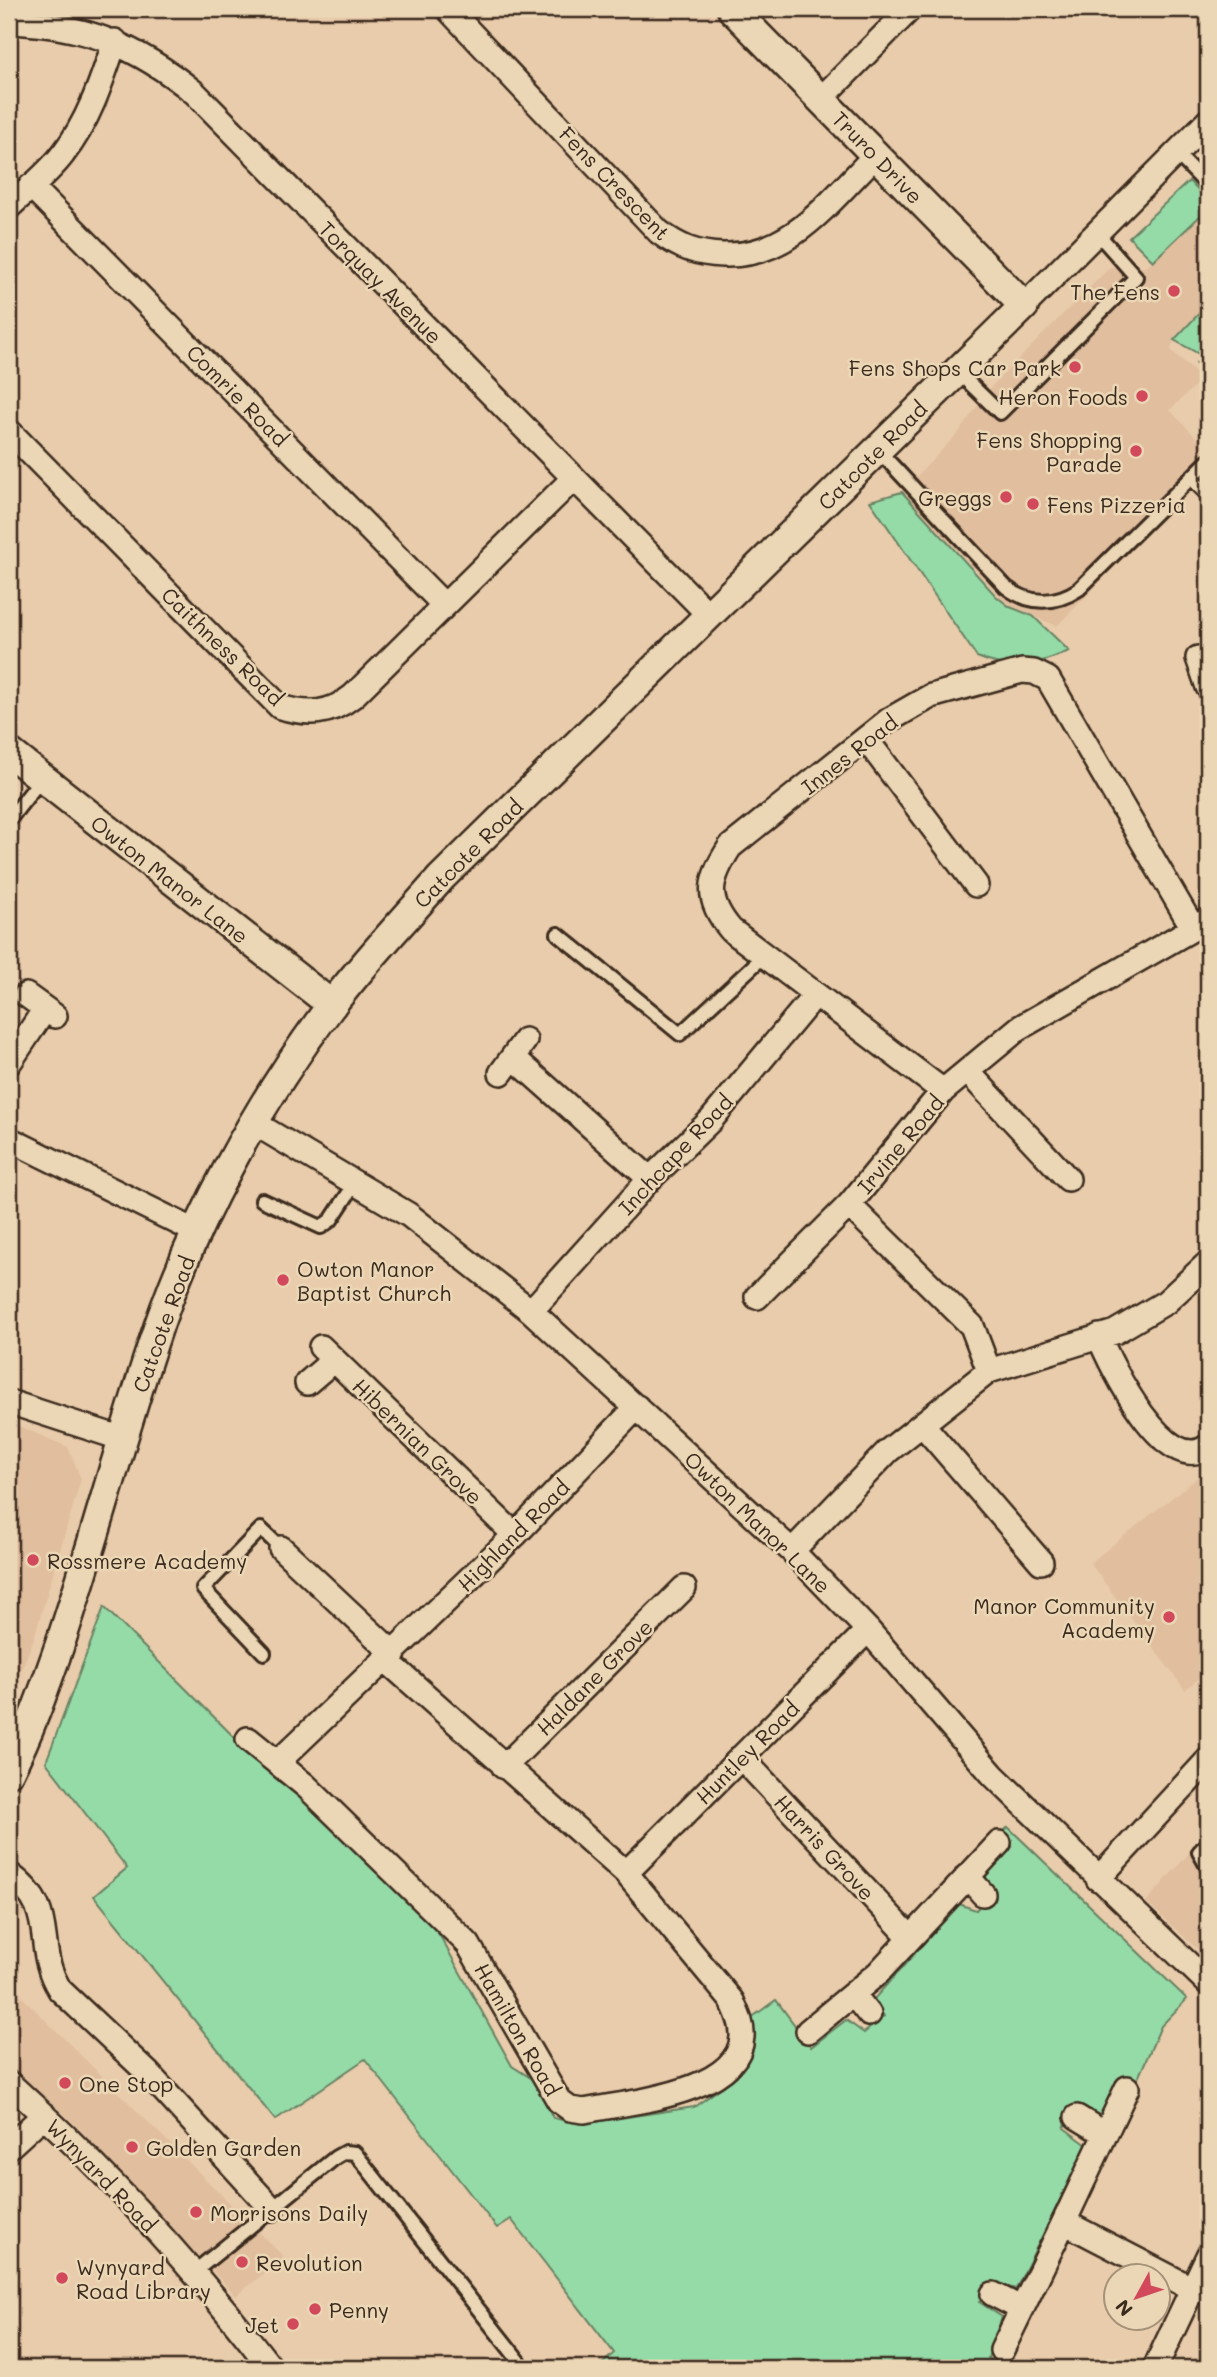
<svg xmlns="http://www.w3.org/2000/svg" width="1217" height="2377" font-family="Mali,sans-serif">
<rect width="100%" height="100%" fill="#e9ccab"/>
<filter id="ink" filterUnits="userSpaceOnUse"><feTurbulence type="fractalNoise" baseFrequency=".0143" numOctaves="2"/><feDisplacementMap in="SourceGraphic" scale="14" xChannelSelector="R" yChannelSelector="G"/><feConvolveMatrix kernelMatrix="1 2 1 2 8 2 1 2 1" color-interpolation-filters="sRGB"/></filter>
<g filter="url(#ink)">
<path fill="#e0be9e" d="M 1200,216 L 1208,223 L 1208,304 L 1174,340 L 1171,350 L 1202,379 L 1170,410 L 1208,450 L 1208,471 L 1057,626 L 1010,607 L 902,492 L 959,432 L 991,387 L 1110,267 L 1146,267 Z
M 9,1422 L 68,1447 L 81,1479 L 33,1641 L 9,1700 Z
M 1208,1469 L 1208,1671 L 1185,1690 L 1090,1563 Z
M 1208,1832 L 1208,1959 L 1146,1902 Z
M 9,1890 L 28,1906 L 9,1939 Z
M 9,1984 L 284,2257 L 236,2296 L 73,2122 L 9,2066 Z"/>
<path fill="#95dba8" stroke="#688263" stroke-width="2" d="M 1189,181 L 1208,201 L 1208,223 L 1200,216 L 1153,261 L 1129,237 Z
M 1208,304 L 1208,377 L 1196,363 L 1206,358 L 1174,340 Z
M 902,492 L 996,596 L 1010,607 L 1033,616 L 1069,651 C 1034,666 1013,672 977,657 L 870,501 Z
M 104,1607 L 273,1776 L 314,1809 L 435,1927 L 512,2066 L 534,2080 L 553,2118 L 580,2124 L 694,2107 L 737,2076 L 751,2048 L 751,2018 L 776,2000 L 811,2047 L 846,2020 L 864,2033 L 884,2016 L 873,2000 L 959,1904 L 976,1910 L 994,1891 L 985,1876 L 1012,1847 L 1001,1834 L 1008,1827 L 1187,1999 L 1161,2026 L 1135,2085 L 1120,2081 L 1098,2121 L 1073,2111 L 1064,2128 L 1087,2145 L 1016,2289 L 989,2282 L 979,2302 L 1002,2317 L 988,2358 L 1001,2368 L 598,2368 L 614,2353 L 511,2219 L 497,2228 L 365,2059 L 275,2120 L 94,1896 L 127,1868 L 46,1762 Z"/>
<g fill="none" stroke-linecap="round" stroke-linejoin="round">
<g stroke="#3b2a1e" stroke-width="18">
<path id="service" d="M 1177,154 L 1208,186
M 957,371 L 1000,413 L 1136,277 L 1098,234
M 877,449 L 1006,587 C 1029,605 1055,605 1079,589 L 1208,461
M 1191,478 L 1208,495
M 9,820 L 42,778
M 558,934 L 680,1034 L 765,955
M 262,1200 L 321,1227 L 331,1220 L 354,1185
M 264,1653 L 203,1589 L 261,1529 L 281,1548
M 1208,1842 L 1199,1852 L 1208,1868
M 194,2272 L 336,2157 L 345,2152 L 355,2153 L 520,2362 L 521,2368"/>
</g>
<g stroke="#3b2a1e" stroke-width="28">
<path id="minor" d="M 448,9 L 659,232 C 680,248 697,254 723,255 C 791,258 831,199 876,155
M 9,22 C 85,25 136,45 195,93 L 710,616
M 821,99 L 910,9
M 31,186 L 444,605
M 9,207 C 27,190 48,174 63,154 C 89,121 102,80 115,41
M 1024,306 L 1208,121
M 9,431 L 280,707 C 309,715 329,715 353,696 L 574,478
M 1198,658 L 1208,687
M 866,739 L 976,885
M 26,995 L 55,1016
M 513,1057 L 650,1179
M 9,1063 L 45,1009
M 968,1072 L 1068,1179
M 501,1073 L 525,1040
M 943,1091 L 731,930 C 704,898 709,880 730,847 L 889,720 L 931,696 L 1022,671 L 1034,672 L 1048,679 L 1193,928
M 254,1123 L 409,1215 L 531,1311 L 792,1551 L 868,1630 L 993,1775 L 1208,1983
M 9,1139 L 197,1232
M 757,1297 L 849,1205
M 531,1311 L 650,1179 L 711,1120 L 815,995
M 1099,1336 C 1110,1365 1167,1480 1208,1446
M 321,1347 L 515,1535
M 989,1371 L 972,1326 L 849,1205 L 943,1091 L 1019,1028 L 1208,920
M 307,1383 L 334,1360
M 9,1402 L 123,1439
M 922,1424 L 1041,1562
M 281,1548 L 394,1654
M 792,1551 L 888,1451 L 989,1371 L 1115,1332 L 1166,1302 L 1208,1263
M 248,1739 L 306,1786 L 468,1944 L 559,2101 L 570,2109 L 584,2111 C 626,2102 739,2094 742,2037 C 743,2024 737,2013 732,2001 L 626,1873 L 387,1661
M 741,1757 L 909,1936
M 278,1762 L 515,1535 L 637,1407
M 504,1767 L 684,1588
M 626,1873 L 868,1630
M 9,1874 C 61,1912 31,1944 60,1990 L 148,2073 L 272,2209
M 967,1876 L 983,1894
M 1098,1879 L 1208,1760
M 853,1994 L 869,2014
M 808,2031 L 878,1973 L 999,1843
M 9,2083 C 105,2170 192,2265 271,2368
M 1127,2088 L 1064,2222 L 1193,2289
M 1077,2117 L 1105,2134
M 9,2147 L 44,2115
M 993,2294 L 1022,2309
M 1002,2350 L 1064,2222
M 1155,2368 L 1208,2256"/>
</g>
<g stroke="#3b2a1e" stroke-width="33">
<path id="tertiary" d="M 9,752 L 332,1005
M 9,1772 C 30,1731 45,1687 60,1644 C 93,1546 119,1445 152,1346 C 190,1227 258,1102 334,1002 C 368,958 405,919 441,878 L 1024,306 L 732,9"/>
</g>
<use href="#service" stroke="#ebd7b5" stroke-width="12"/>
<use href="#minor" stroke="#ebd7b5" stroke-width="23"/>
<use href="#tertiary" stroke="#ebd7b5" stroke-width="28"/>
</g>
</g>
<g fill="#d1495b" stroke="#ebd7b5" stroke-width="2.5">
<circle cx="1174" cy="291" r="7"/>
<circle cx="1075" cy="367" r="7"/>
<circle cx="1142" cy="396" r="7"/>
<circle cx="1136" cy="451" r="7"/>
<circle cx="1006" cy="497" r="7"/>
<circle cx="1033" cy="504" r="7"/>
<circle cx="283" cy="1280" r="7"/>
<circle cx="33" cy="1560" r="7"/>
<circle cx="1169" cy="1617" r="7"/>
<circle cx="65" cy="2083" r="7"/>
<circle cx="132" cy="2147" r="7"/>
<circle cx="196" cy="2212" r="7"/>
<circle cx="242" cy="2262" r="7"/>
<circle cx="62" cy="2278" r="7"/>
<circle cx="315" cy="2309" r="7"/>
<circle cx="293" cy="2324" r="7"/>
</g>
<g text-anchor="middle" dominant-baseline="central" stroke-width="5" stroke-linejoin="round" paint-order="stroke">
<g font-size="21" fill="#3b2a1e" stroke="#ebd7b5">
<text transform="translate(878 157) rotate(46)">Truro Drive</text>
<text transform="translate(615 183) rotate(46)">Fens Crescent</text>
<text transform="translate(381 282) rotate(45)">Torquay Avenue</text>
<text transform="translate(238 395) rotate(45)">Comrie Road</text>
<text transform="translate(872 455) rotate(-45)">Catcote Road</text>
<text transform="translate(223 646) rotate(44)">Caithness Road</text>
<text transform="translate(849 754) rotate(-38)">Innes Road</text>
<text transform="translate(468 853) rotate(-45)">Catcote Road</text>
<text transform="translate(170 879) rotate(38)">Owton Manor Lane</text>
<text transform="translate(900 1144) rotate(-50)">Irvine Road</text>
<text transform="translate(675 1154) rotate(-47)">Inchcape Road</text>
<text transform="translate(163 1324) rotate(-70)">Catcote Road</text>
<text transform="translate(418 1441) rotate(44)">Hibernian Grove</text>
<text transform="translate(758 1522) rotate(44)">Owton Manor Lane</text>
<text transform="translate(513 1535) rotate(-45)">Highland Road</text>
<text transform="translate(594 1677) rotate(-45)">Haldane Grove</text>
<text transform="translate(747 1752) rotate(-45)">Huntley Road</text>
<text transform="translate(825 1847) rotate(47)">Harris Grove</text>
<text transform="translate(518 2029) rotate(60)">Hamilton Road</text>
<text transform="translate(102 2175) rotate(46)">Wynyard Road</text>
</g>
<g font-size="21" fill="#3b2a1e" stroke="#ebd7b5" text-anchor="start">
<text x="1160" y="291" text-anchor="end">The Fens</text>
<text x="1061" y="367" text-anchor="end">Fens Shops Car Park</text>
<text x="1128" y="396" text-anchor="end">Heron Foods</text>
<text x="1122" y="439" text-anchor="end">Fens Shopping<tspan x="1122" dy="24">Parade</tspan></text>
<text x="992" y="497" text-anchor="end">Greggs</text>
<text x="1047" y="504">Fens Pizzeria</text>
<text x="297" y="1268">Owton Manor<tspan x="297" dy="24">Baptist Church</tspan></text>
<text x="47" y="1560">Rossmere Academy</text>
<text x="1155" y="1605" text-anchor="end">Manor Community<tspan x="1155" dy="24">Academy</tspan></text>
<text x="79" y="2083">One Stop</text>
<text x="146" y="2147">Golden Garden</text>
<text x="210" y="2212">Morrisons Daily</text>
<text x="256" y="2262">Revolution</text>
<text x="76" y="2266">Wynyard<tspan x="76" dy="24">Road Library</tspan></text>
<text x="329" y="2309">Penny</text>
<text x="279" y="2324" text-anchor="end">Jet</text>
</g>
</g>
<rect width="1217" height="2377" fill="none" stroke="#ebd7b5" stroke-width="35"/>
<rect x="18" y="18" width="1182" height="2342" fill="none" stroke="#3b2a1e" stroke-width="2.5" filter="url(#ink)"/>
<g transform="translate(1137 2297) rotate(230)"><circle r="33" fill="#ebd7b5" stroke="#a59279" stroke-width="2"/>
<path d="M0-5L12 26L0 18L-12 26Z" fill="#d1495b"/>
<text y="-10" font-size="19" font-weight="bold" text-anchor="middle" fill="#3b2a1e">N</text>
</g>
</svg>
